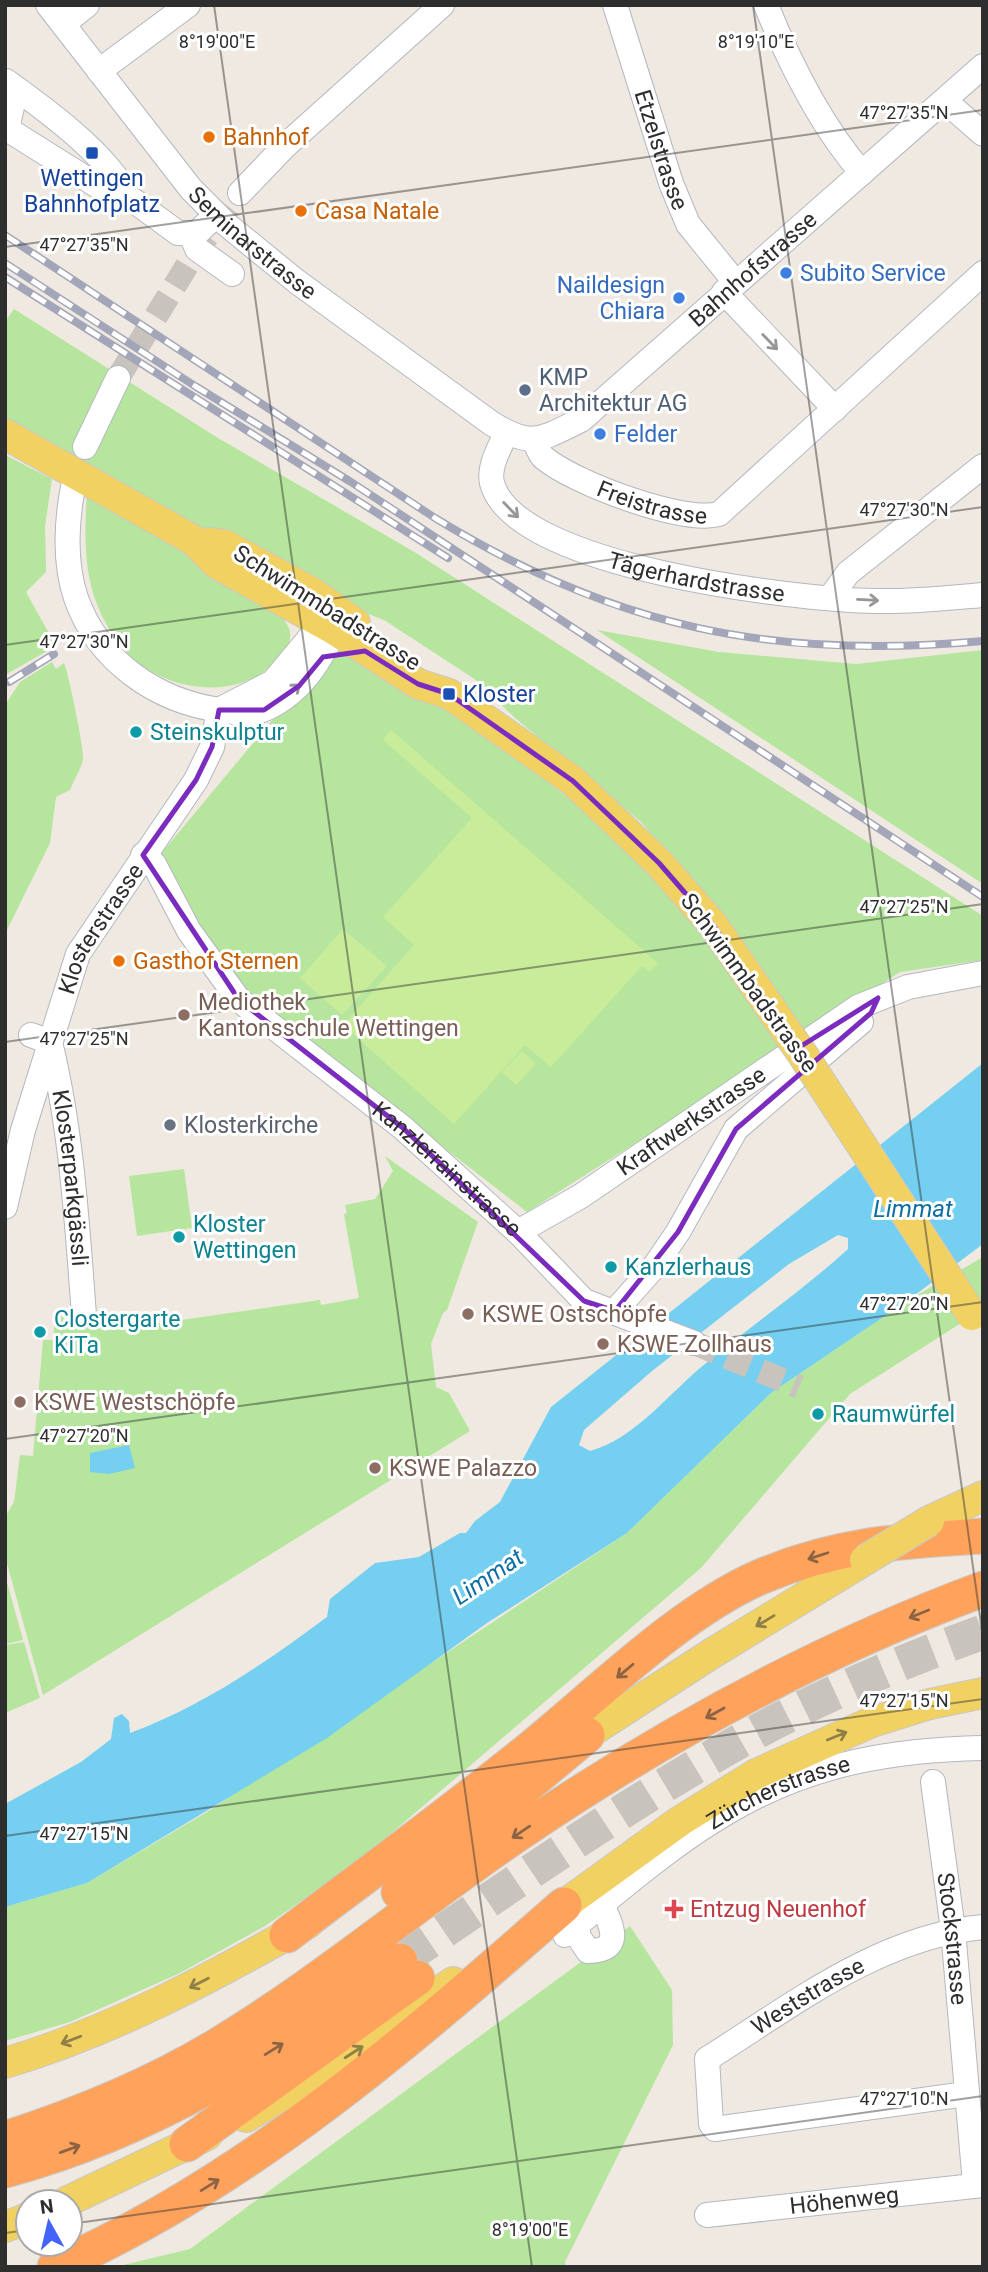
<svg xmlns="http://www.w3.org/2000/svg" width="988" height="2272" font-family="Roboto,sans-serif">
<rect width="100%" height="100%" fill="#efe9e1"/>
<path fill="#b6e59e" d="M 14,309 L 218,438 L 416,553 L 983,916 L 983,960 L 900,972 L 802,1035 L 736,932 L 640,821 L 515,718 L 476,680 L 384,620 L 345,605 L 5,421 L 5,322 Z
M 5,455 L 52,479 L 45,526 L 46,572 L 26,592 L 56,646 L 5,675 Z
M 87,492 L 272,607 C 279,614 288,622 290,632 C 292,644 284,652 277,660 C 243,698 180,694 140,664 C 120,650 103,622 95,599 C 83,564 85,528 87,492 Z
M 597,630 L 719,652 L 856,664 L 983,650 L 983,884 Z
M 343,643 L 496,744 L 617,834 L 722,943 L 785,1048 L 527,1212 L 228,981 L 160,855 L 273,719 L 314,687 Z
M 52,662 L 56,669 L 64,663 C 68,671 85,752 83,759 C 81,769 74,780 70,790 L 56,797 L 50,843 L 5,934 L 5,699 L 7,702 L 20,682 Z
M 385,1156 L 478,1222 L 447,1310 L 443,1313 L 431,1344 L 436,1387 L 449,1393 L 470,1431 L 43,1695 L 5,1556 L 5,1517 L 14,1502 L 20,1455 L 33,1456 L 43,1340 L 53,1340 L 55,1317 L 102,1315 L 104,1331 L 320,1300 L 321,1305 L 359,1298 L 344,1214 L 347,1213 L 345,1205 L 375,1199 L 393,1171 Z
M 184,1169 L 192,1228 L 137,1236 L 129,1176 Z
M 983,1257 L 983,1309 L 850,1394 L 701,1568 L 360,1860 L 265,1926 L 180,1973 L 70,2022 L 5,2041 L 5,1907 L 87,1883 L 207,1812 L 627,1533 L 771,1393 L 907,1301 Z
M 5,1575 L 23,1640 L 6,1644 L 5,1640 Z
M 24,1642 L 40,1698 L 5,1713 L 6,1645 Z
M 630,1926 L 672,1990 L 673,2045 L 565,2262 L 566,2267 L 115,2267 L 190,2249 Z"/>
<path fill="#c9ec9a" d="M 391,730 L 658,963 L 650,972 L 642,966 L 551,1067 L 525,1045 L 454,1124 L 343,1025 L 414,945 L 383,917 L 472,818 L 383,740 Z
M 343,929 L 387,966 L 342,1015 L 300,978 Z
M 522,1051 L 536,1064 L 516,1085 L 502,1072 Z"/>
<path fill="#75cff0" fill-rule="evenodd" d="M 983,1063 L 983,1244 L 907,1301 L 771,1393 L 627,1533 L 487,1623 L 327,1738 L 87,1883 L 5,1907 L 5,1804 L 81,1762 L 111,1739 L 114,1718 L 122,1714 L 129,1721 L 130,1733 C 203,1706 265,1663 327,1617 L 330,1599 L 375,1563 L 419,1557 L 460,1533 L 466,1533 L 475,1521 L 500,1502 L 551,1407 ZM 838,1235 L 848,1238 L 848,1249 C 802,1291 752,1325 705,1364 C 669,1393 635,1439 590,1451 L 579,1445 L 584,1430 L 652,1371 L 789,1264 Z
M 129,1445 L 135,1468 L 109,1474 L 90,1472 L 90,1453 Z"/>
<g fill="none" stroke-linecap="round" stroke-linejoin="round">
<path stroke="#c8c4bd" stroke-width="24" stroke-dasharray="24 12" stroke-linecap="butt" d="M 118,378 L 196,251 L 240,193
M 694,1343 L 799,1387"/>
<path stroke="#c8c4bd" stroke-width="35" stroke-dasharray="35 18" stroke-linecap="butt" d="M 400,1961 C 511,1885 622,1807 740,1741 C 816,1698 900,1662 983,1632"/>
<g stroke="#b4b7c1" stroke-width="26">
<g id="minor">
<path id="s1" d="M 48,5 L 191,189 L 226,224 L 296,281 L 491,423 C 532,449 541,439 581,420 L 983,66"/>
<path id="s2" d="M 615,5 L 671,183 L 688,224 L 735,282"/>
<path d="M 766,5 C 790,64 820,125 862,173"/>
<path d="M 63,24 L 87,5"/>
<path d="M 99,71 L 188,5"/>
<path d="M 6,81 C 41,106 110,156 126,195"/>
<path d="M 16,89 L 7,129 L 109,193 L 126,195 L 178,233 L 197,233 L 216,215"/>
<path d="M 945,101 L 983,134"/>
<path d="M 240,193 L 285,146 L 442,5"/>
<path d="M 191,235 L 197,249 L 232,274"/>
<path d="M 724,292 L 835,409"/>
<path id="s3" d="M 506,433 C 500,448 488,466 492,483 C 514,568 801,600 876,601 C 912,602 947,598 983,595"/>
<path id="s4" d="M 534,439 C 537,446 539,454 544,458 C 574,483 683,524 719,514 L 983,273"/>
<path d="M 85,447 L 118,378"/>
<path d="M 73,487 C 66,524 64,562 76,598 C 98,661 156,701 220,710 C 231,711 246,716 257,712 C 302,697 324,655 342,615"/>
<path d="M 830,598 L 848,573 L 983,466"/>
<path d="M 219,710 L 273,682 L 313,634 L 338,617"/>
<path id="s5" d="M 143,855 L 154,864 L 189,931 L 239,1000 L 403,1128 L 518,1232 L 584,1301 L 694,1343"/>
<path id="s6" d="M 31,1035 L 50,1042 C 72,1132 77,1224 84,1315"/>
<path id="s7" d="M 5,1207 L 23,1130 L 78,954 L 196,780 L 212,747 L 219,710"/>
<path id="s8" d="M 518,1232 L 581,1196 L 858,1007 L 908,987 L 983,973"/>
<path d="M 615,1311 L 654,1267 L 678,1232 L 736,1129 L 861,1022"/>
<path id="s9" d="M 933,1782 L 953,1930 L 975,2184"/>
<path d="M 578,1924 L 578,1936 L 588,1951 C 624,1951 612,1926 602,1905"/>
<path id="s10" d="M 565,1935 C 709,1814 786,1752 983,1748"/>
<path id="s11" d="M 966,2094 L 715,2129 L 711,2124 L 707,2059 C 793,2005 879,1937 983,1927"/>
<path id="s12" d="M 707,2215 L 983,2185"/>
</g>
</g>
<g stroke="#c9c9c9" stroke-width="32">
<path id="major" d="M 5,434 L 193,540 L 217,564 L 335,630 L 418,684 L 449,694 L 573,781 L 659,863 L 713,925
M 209,543 L 225,545 L 313,593 L 355,623
M 929,1521 L 983,1496
M 569,1746 L 711,1654 L 865,1560
M 546,1918 L 680,1821 L 756,1774 L 872,1722 L 930,1704 L 983,1693
M 5,2063 C 113,2031 211,1978 308,1923
M 246,2117 L 358,2049 L 453,1982
M 66,2202 L 207,2135
M 5,2227 L 28,2218"/>
</g>
<g stroke="#c9c9c9" stroke-width="37">
<path id="highway" d="M 399,1892 L 587,1735
M 287,1935 C 370,1872 454,1811 535,1745 C 602,1690 682,1611 760,1577 C 837,1544 900,1541 983,1536
M 5,2139 C 79,2115 151,2086 217,2046 C 321,1983 414,1905 513,1837 C 660,1737 816,1651 983,1589
M 187,2144 L 417,1978
M 5,2170 C 152,2131 279,2050 400,1961
M 55,2267 C 247,2182 408,2042 564,1905"/>
</g>
<use href="#minor" stroke="#fff" stroke-width="24"/>
<use href="#major" stroke="#f2d163" stroke-width="30"/>
<use href="#highway" stroke="#ffa35c" stroke-width="35"/>
<g stroke="#a3a6b8" stroke-width="8">
<path id="rail" d="M 5,235 L 435,518 C 615,628 773,660 983,641
M 5,263 L 195,386 L 351,482 L 983,897
M 5,277 L 448,558
M 9,682 L 54,654"/>
</g>
<use href="#rail" stroke="#fff" stroke-width="5" stroke-dasharray="16" stroke-linecap="butt"/>
<g stroke="#c9c9c9" stroke-width="32" stroke-linecap="butt">
<path id="major-bridge" d="M 713,925 L 803,1055 L 972,1315
M 865,1560 L 929,1521"/>
</g>
<use href="#major-bridge" stroke="#f2d163" stroke-width="30"/>
</g>
<defs><path id="oneway-shaft" d="M-6 0H5M1.5-3L5.5 0L1.5 3" fill="none" stroke-width="1.6" stroke-linecap="round" stroke-linejoin="round" transform="scale(1.75)"/></defs>
<g stroke="#969696">
<use href="#oneway-shaft" transform="translate(770 342) rotate(46)"/>
<use href="#oneway-shaft" transform="translate(511 510) rotate(46)"/>
<use href="#oneway-shaft" transform="translate(868 600) rotate(3)"/>
<use href="#oneway-shaft" transform="translate(292 691) rotate(-39)"/>
</g>
<g stroke="#8c6343">
<use href="#oneway-shaft" transform="translate(818 1556) rotate(162)"/>
<use href="#oneway-shaft" transform="translate(919 1614) rotate(158)"/>
<use href="#oneway-shaft" transform="translate(625 1671) rotate(140)"/>
<use href="#oneway-shaft" transform="translate(715 1713) rotate(151)"/>
<use href="#oneway-shaft" transform="translate(521 1832) rotate(146)"/>
<use href="#oneway-shaft" transform="translate(274 2049) rotate(-32)"/>
<use href="#oneway-shaft" transform="translate(70 2149) rotate(-20)"/>
<use href="#oneway-shaft" transform="translate(210 2185) rotate(-32)"/>
</g>
<g stroke="#908048">
<use href="#oneway-shaft" transform="translate(765 1621) rotate(149)"/>
<use href="#oneway-shaft" transform="translate(837 1736) rotate(-22)"/>
<use href="#oneway-shaft" transform="translate(199 1983) rotate(153)"/>
<use href="#oneway-shaft" transform="translate(71 2040) rotate(159)"/>
<use href="#oneway-shaft" transform="translate(354 2052) rotate(-33)"/>
</g>
<path fill="none" stroke="#7b2cbf" stroke-width="5" stroke-linejoin="round" d="M 365,651 L 418,684 L 449,694 L 573,781 L 659,863 L 713,925 L 798,1048 L 878,998 L 871,1013 L 736,1129 L 678,1232 L 615,1311 L 584,1301 L 403,1128 L 239,1000 L 143,855 L 196,780 L 212,747 L 219,710 L 264,710 L 299,686 L 323,657 Z"/>
<path fill="none" stroke="#2e2e2e" stroke-width="2" stroke-opacity="0.45" d="M 214,5 L 532,2267M 753,5 L 983,1638M 5,247 L 983,110M 5,645 L 983,507M 5,1042 L 983,904M 5,1439 L 983,1302M 5,1836 L 983,1699M 70,2224 L 983,2096M 5,2233 L 28,2230"/>
<g fill="#e8710a" stroke="#fff" stroke-width="2.5">
<circle cx="209" cy="137" r="7"/>
<circle cx="301" cy="211" r="7"/>
<circle cx="119" cy="961" r="7"/>
</g>
<g fill="#1a4fb4" stroke="#fff" stroke-width="2.5">
<rect x="85" y="146" width="14" height="14" rx="3.5"/>
<rect x="442" y="687" width="14" height="14" rx="3.5"/>
</g>
<g fill="#3f7fe0" stroke="#fff" stroke-width="2.5">
<circle cx="786" cy="273" r="7"/>
<circle cx="679" cy="298" r="7"/>
<circle cx="600" cy="434" r="7"/>
</g>
<circle fill="#5c6f8a" stroke="#fff" stroke-width="2.5" cx="525" cy="390" r="7"/>
<g fill="#0f9aa8" stroke="#fff" stroke-width="2.5">
<circle cx="136" cy="732" r="7"/>
<circle cx="179" cy="1237" r="7"/>
<circle cx="611" cy="1267" r="7"/>
<circle cx="40" cy="1332" r="7"/>
<circle cx="818" cy="1414" r="7"/>
</g>
<g fill="#8d6e63" stroke="#fff" stroke-width="2.5">
<circle cx="184" cy="1015" r="7"/>
<circle cx="468" cy="1314" r="7"/>
<circle cx="603" cy="1344" r="7"/>
<circle cx="20" cy="1402" r="7"/>
<circle cx="375" cy="1468" r="7"/>
</g>
<circle fill="#6b7280" stroke="#fff" stroke-width="2.5" cx="170" cy="1125" r="7"/>
<path fill="#e0444e" stroke="#fff" stroke-width="2.5" d="M670.5 1898.5h7v7h7v7h-7v7h-7v-7h-7v-7h7z"/>
<g text-anchor="middle" dominant-baseline="central" stroke-width="6" stroke-linejoin="round" paint-order="stroke">
<g font-size="23" fill="#c56008" stroke="#fff" text-anchor="start">
<text x="223" y="137">Bahnhof</text>
<text x="315" y="211">Casa Natale</text>
<text x="133" y="961">Gasthof Sternen</text>
</g>
<g font-size="23" fill="#2e2e2e" stroke="#fff">
<text stroke="none"><textPath href="#s2" startOffset="152">Etzelstrasse</textPath></text>
<text stroke="none"><textPath href="#s1" startOffset="315">Seminarstrasse</textPath></text>
<text stroke="none"><textPath href="#s1" startOffset="940">Bahnhofstrasse</textPath></text>
<text stroke="none"><textPath href="#s4" startOffset="140">Freistrasse</textPath></text>
<text stroke="none"><textPath href="#s3" startOffset="287">Tägerhardstrasse</textPath></text>
<text transform="translate(327 608) rotate(32)">Schwimmbadstrasse</text>
<text stroke="none"><textPath href="#s7" startOffset="296">Klosterstrasse</textPath></text>
<text transform="translate(749 983) rotate(54)">Schwimmbadstrasse</text>
<text stroke="none"><textPath href="#s8" startOffset="206">Kraftwerkstrasse</textPath></text>
<text stroke="none"><textPath href="#s5" startOffset="443">Kanzlerrainstrasse</textPath></text>
<text stroke="none"><textPath href="#s6" startOffset="158">Klosterparkgässli</textPath></text>
<text stroke="none"><textPath href="#s10" startOffset="259">Zürcherstrasse</textPath></text>
<text stroke="none"><textPath href="#s9" startOffset="158">Stockstrasse</textPath></text>
<text stroke="none"><textPath href="#s11" startOffset="444">Weststrasse</textPath></text>
<text stroke="none"><textPath href="#s12" startOffset="138">Höhenweg</textPath></text>
</g>
<g font-size="23" fill="#164399" stroke="#fff">
<text x="92" y="178">Wettingen<tspan x="92" dy="26">Bahnhofplatz</tspan></text>
<text x="463" y="694" text-anchor="start">Kloster</text>
</g>
<g font-size="23" fill="#366cbe" stroke="#fff" text-anchor="start">
<text x="800" y="273">Subito Service</text>
<text x="665" y="285" text-anchor="end">Naildesign<tspan x="665" dy="26">Chiara</tspan></text>
<text x="614" y="434">Felder</text>
</g>
<g font-size="23" fill="#4e5e75" stroke="#fff" text-anchor="start">
<text x="539" y="377">KMP<tspan x="539" dy="26">Architektur AG</tspan></text>
</g>
<g font-size="23" fill="#0d838f" stroke="#fff" text-anchor="start">
<text x="150" y="732">Steinskulptur</text>
<text x="193" y="1224">Kloster<tspan x="193" dy="26">Wettingen</tspan></text>
<text x="625" y="1267">Kanzlerhaus</text>
<text x="54" y="1319">Clostergarte<tspan x="54" dy="26">KiTa</tspan></text>
<text x="832" y="1414">Raumwürfel</text>
</g>
<g font-size="23" fill="#785e54" stroke="#fff" text-anchor="start">
<text x="198" y="1002">Mediothek<tspan x="198" dy="26">Kantonsschule Wettingen</tspan></text>
<text x="482" y="1314">KSWE Ostschöpfe</text>
<text x="617" y="1344">KSWE Zollhaus</text>
<text x="34" y="1402">KSWE Westschöpfe</text>
<text x="389" y="1468">KSWE Palazzo</text>
</g>
<g font-size="23" fill="#5b616d" stroke="#fff" text-anchor="start">
<text x="184" y="1125">Klosterkirche</text>
</g>
<g font-size="23" fill="#be3a42" stroke="#fff" text-anchor="start">
<text x="690" y="1909">Entzug Neuenhof</text>
</g>
<g font-size="24" font-style="italic" fill="#0d6fa3" stroke="#fff">
<text x="913" y="1209">Limmat</text>
<text transform="translate(488 1577) rotate(-34)">Limmat</text>
</g>
</g>
<g font-size="18" text-anchor="middle" fill="#2e2e2e" stroke="#fff" stroke-width="6" stroke-linejoin="round" paint-order="stroke">
<text x="217" y="48">8°19'00"E</text>
<text x="756" y="48">8°19'10"E</text>
<text x="904" y="119">47°27'35"N</text>
<text x="84" y="251">47°27'35"N</text>
<text x="904" y="516">47°27'30"N</text>
<text x="84" y="648">47°27'30"N</text>
<text x="904" y="913">47°27'25"N</text>
<text x="84" y="1045">47°27'25"N</text>
<text x="904" y="1310">47°27'20"N</text>
<text x="84" y="1442">47°27'20"N</text>
<text x="904" y="1707">47°27'15"N</text>
<text x="84" y="1840">47°27'15"N</text>
<text x="904" y="2105">47°27'10"N</text>
<text x="530" y="2236">8°19'00"E</text>
</g>
<rect width="988" height="2272" fill="none" stroke="#2e2e2e" stroke-width="14"/>
<g transform="translate(49 2223) rotate(352)"><circle r="33" fill="#ffffff" stroke="#ababab" stroke-width="2"/>
<path d="M0-5L12 26L0 18L-12 26Z" fill="#4264fb"/>
<text y="-10" font-size="19" font-weight="bold" text-anchor="middle" fill="#2e2e2e">N</text>
</g>
</svg>
